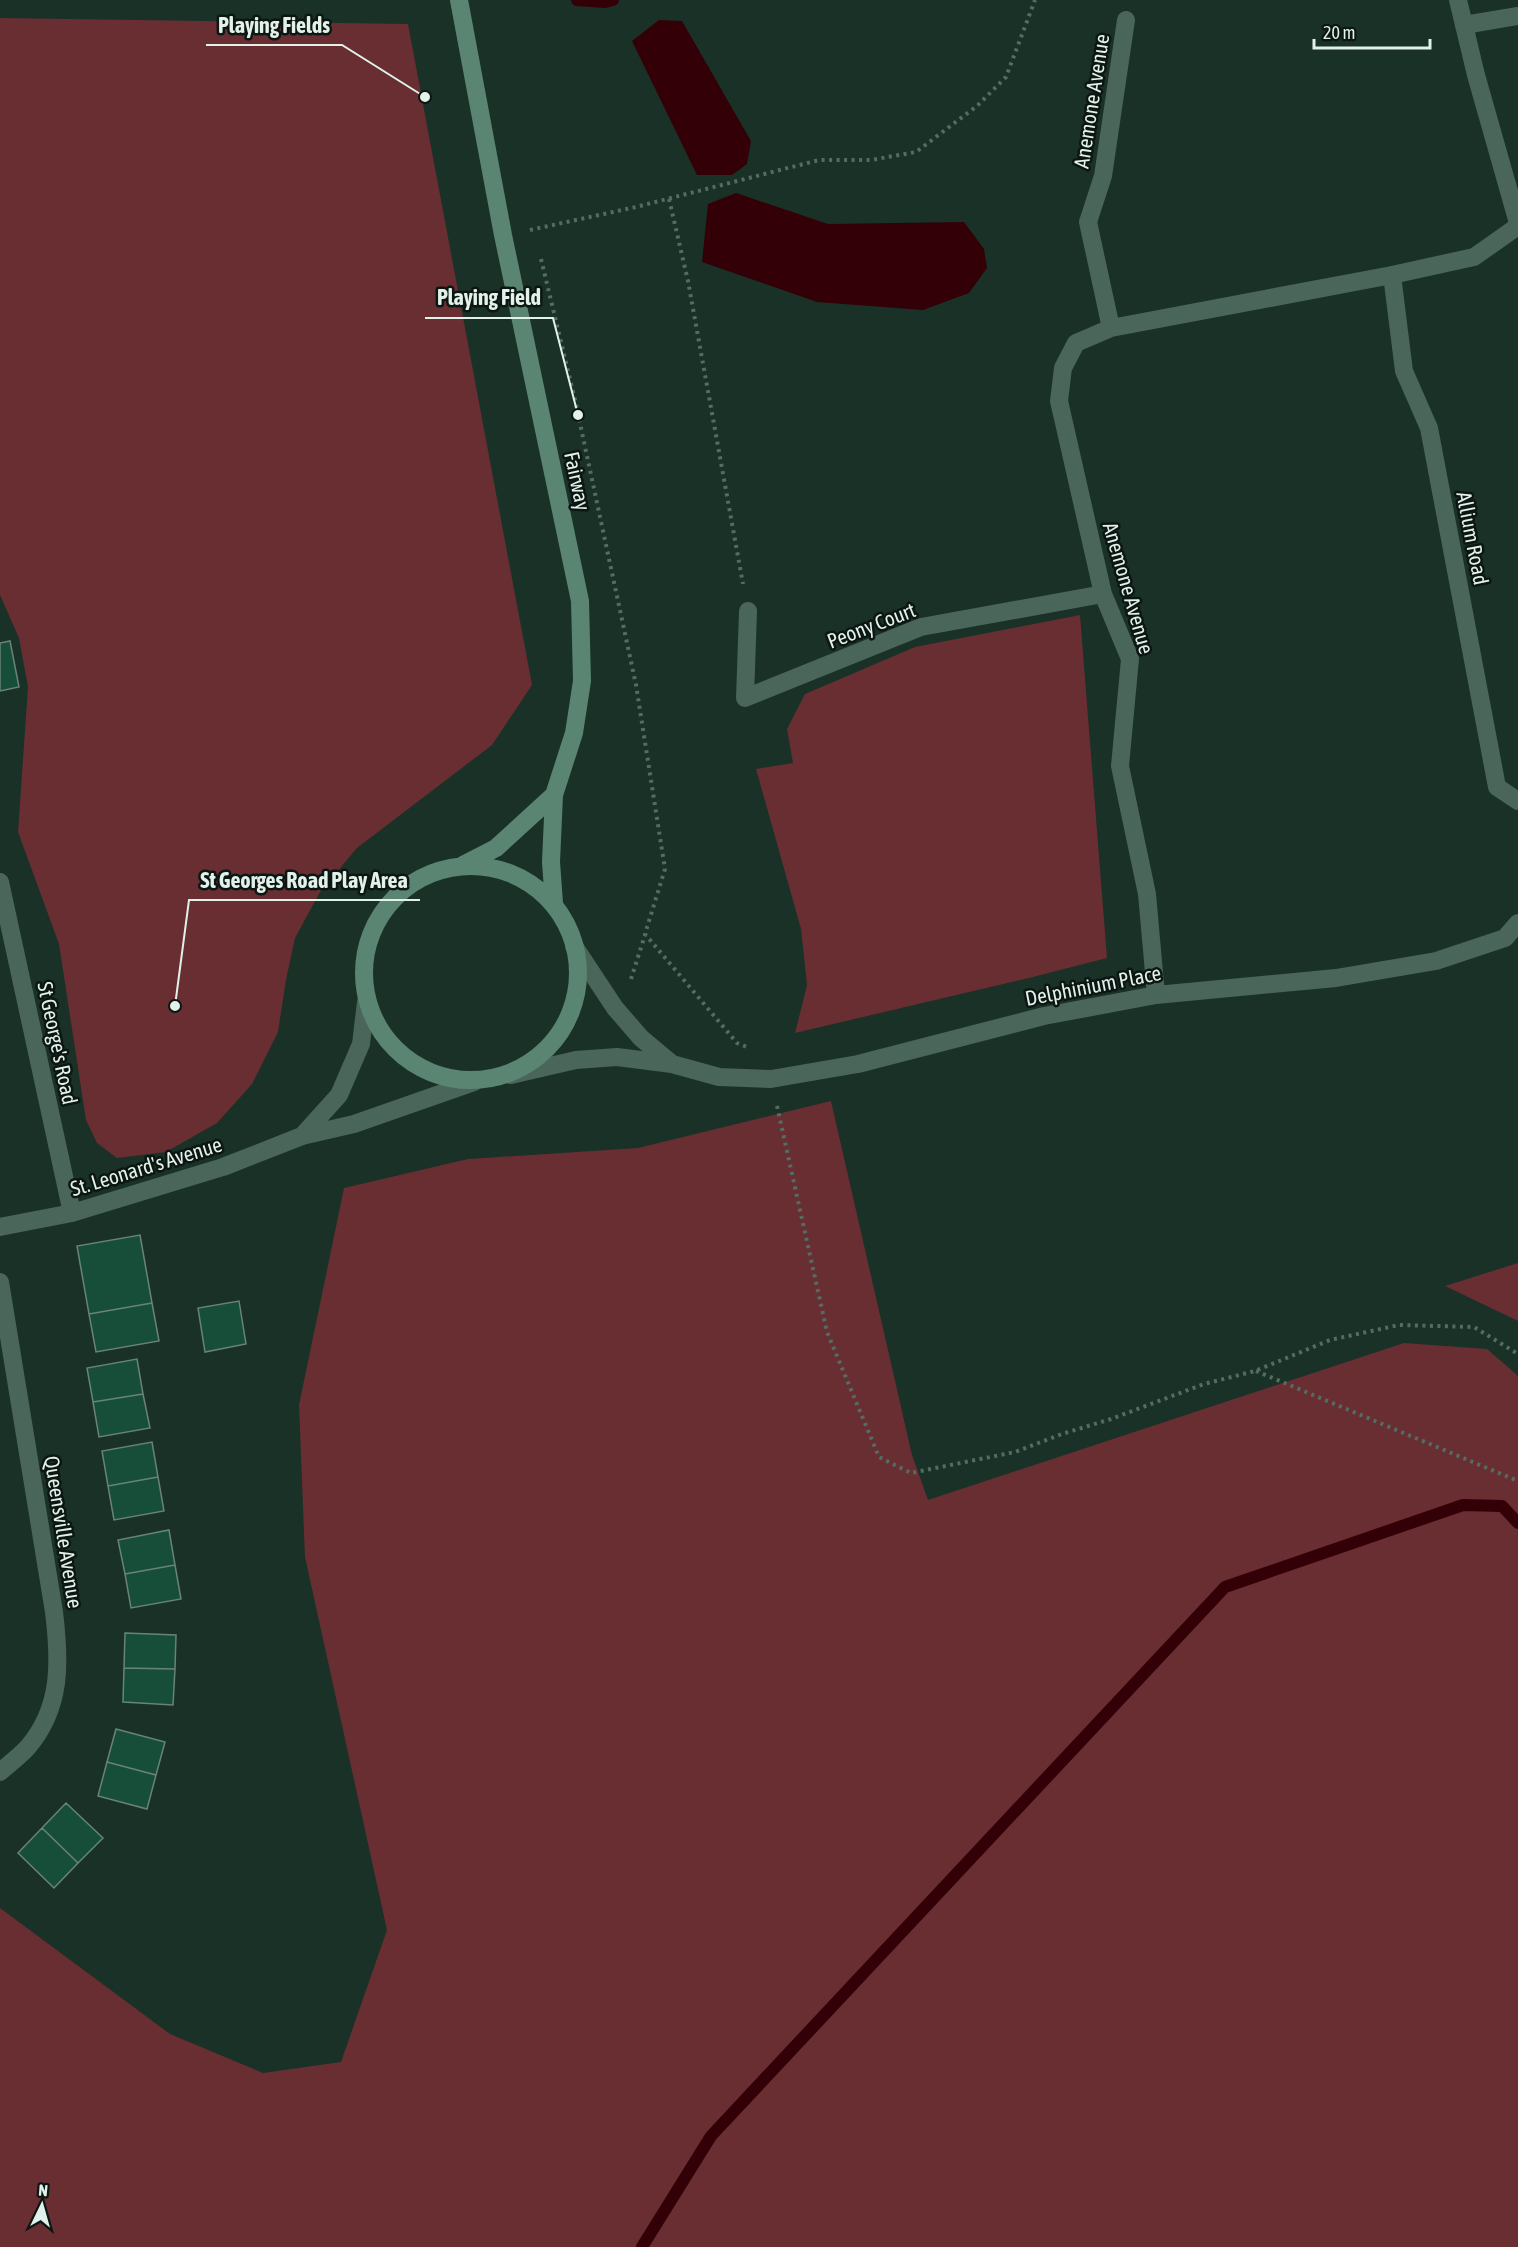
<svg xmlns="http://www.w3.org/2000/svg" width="1518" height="2247" font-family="'Asap Condensed',sans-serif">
<rect width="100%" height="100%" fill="#193127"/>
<path fill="#682e32" d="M 0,18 L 408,24 L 532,685 L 492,745 L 357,848 L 320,892 L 295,938 L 286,980 L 278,1032 L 252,1084 L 217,1123 L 166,1152 L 117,1158 L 97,1143 L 86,1120 L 59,944 L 18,832 L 28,687 L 19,638 L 0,595 Z
M 1080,615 L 1107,958 L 1029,978 L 795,1033 L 807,985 L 801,929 L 756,769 L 793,763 L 787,729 L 805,694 L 915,647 Z
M 831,1101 L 912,1455 L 928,1500 L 1404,1343 L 1487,1349 L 1516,1374 L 1518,1377 L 1518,2247 L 0,2247 L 0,1908 L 170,2034 L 263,2073 L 341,2062 L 387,1930 L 305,1557 L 299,1405 L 344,1188 L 468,1159 L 638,1148 Z
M 1518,1263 L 1518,1321 L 1445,1286 Z"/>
<path fill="#330007" d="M 659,20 L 682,21 L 751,141 L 747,164 L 732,175 L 697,175 L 632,41 Z
M 736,193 L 828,224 L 964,222 L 984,249 L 987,268 L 969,293 L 923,310 L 817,302 L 702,262 L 708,204 Z"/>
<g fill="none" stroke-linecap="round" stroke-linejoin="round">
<path stroke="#330007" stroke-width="12" d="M 577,0 L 605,2 L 613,0
M 642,2247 L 711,2136 L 1225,1587 L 1463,1505 L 1502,1506 L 1518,1523"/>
</g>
<path fill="#174e3a" stroke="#698377" stroke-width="1.5" d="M 10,641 L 19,687 L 0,691 L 0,643 Z
M 140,1235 L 152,1303 L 89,1314 L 77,1246 Z
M 239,1301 L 246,1344 L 205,1352 L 198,1308 Z
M 152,1303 L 159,1341 L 96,1352 L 89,1314 Z
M 137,1359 L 143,1394 L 93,1402 L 87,1368 Z
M 143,1394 L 150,1428 L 99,1437 L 93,1402 Z
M 152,1442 L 158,1477 L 108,1486 L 102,1451 Z
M 158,1477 L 164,1511 L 114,1520 L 108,1486 Z
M 169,1530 L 175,1565 L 125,1574 L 118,1540 Z
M 175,1565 L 181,1599 L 131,1608 L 125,1574 Z
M 125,1633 L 176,1635 L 175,1669 L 124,1668 Z
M 124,1668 L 175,1669 L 173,1705 L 123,1702 Z
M 116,1729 L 165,1742 L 156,1775 L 107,1762 Z
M 107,1762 L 156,1775 L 147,1809 L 98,1796 Z
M 66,1803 L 103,1838 L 78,1863 L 42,1828 Z
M 42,1828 L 78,1863 L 54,1888 L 18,1853 Z"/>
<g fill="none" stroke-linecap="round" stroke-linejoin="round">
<path stroke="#566c63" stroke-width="4" stroke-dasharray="3 4.5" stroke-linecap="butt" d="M 669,199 L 688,281 L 743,584
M 530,230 L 636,207 L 819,160 L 871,160 L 916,152 L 977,106 L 1006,77 L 1035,0
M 541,259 L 575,400 L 636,685 L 665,869 L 645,934 L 737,1043 L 747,1047
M 631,979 L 645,935
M 777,1106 L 827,1332 L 879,1457 L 911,1473 L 1015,1452 L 1062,1434 L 1111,1419 L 1204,1384 L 1255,1371 L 1330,1340 L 1399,1325 L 1474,1327 L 1518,1354
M 1256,1371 L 1518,1481"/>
<path stroke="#4a6559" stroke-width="18" d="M 1464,25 L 1518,16"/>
<path stroke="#4a6559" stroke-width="18" d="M 1458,0 L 1476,75 L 1518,223
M 1392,275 L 1404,371 L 1429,428 L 1497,787 L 1518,801
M 1111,328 L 1088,222 L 1103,176 L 1126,20
M 748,611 L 745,698 L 921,627 L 1103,594
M 0,882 L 72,1213
M 574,946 L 615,1008 L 641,1038 L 672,1064
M 1156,995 L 1147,894 L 1120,766 L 1130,659 L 1103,594 L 1059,401 L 1063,368 L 1076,343 L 1111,328 L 1392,275 L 1474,257 L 1518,226
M 511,1075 L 576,1060 L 617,1057 L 672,1064 L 719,1077 L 771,1079 L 858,1064 L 1044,1016 L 1156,995 L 1336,978 L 1436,961 L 1505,938 L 1518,923
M 302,1136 L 339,1095 L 361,1044 L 366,1002
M 0,1227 L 72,1213 L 223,1167 L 302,1136 L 354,1124 L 474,1082
M 0,1282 L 54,1612 C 60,1661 62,1707 28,1747 C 20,1756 9,1764 0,1772"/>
<path stroke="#5a8572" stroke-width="18" d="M 459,0 L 503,235 L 580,601 L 582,681 L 574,733 L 554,795 L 551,862 L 554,903
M 463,865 L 496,848 L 554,795
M364 973a107 107 0 1 1 214 0a107 107 0 1 1-214 0Z"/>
</g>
<g text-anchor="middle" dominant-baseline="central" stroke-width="5" stroke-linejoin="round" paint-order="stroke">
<g font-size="21" fill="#e2f1ea" stroke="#0c1612">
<text transform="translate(1091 101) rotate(-81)">Anemone Avenue</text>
<text transform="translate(578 481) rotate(78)">Fairway</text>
<text transform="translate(1473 538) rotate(79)">Allium Road</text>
<text transform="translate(1129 588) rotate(74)">Anemone Avenue</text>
<text transform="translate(871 625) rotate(-21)">Peony Court</text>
<text transform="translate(1093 985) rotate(-11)">Delphinium Place</text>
<text transform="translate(58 1043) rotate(78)">St George's Road</text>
<text transform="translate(146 1166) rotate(-17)">St. Leonard's Avenue</text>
<text transform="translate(64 1532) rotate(81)">Queensville Avenue</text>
</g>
</g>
<path fill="none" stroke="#e2f1ea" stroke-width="2" d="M425 97L342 45H206M578 415L553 318H425M175 1006L189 900H420"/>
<g fill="#e2f1ea" stroke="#0c1612" stroke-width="2">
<circle cx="425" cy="97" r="6"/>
<circle cx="578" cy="415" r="6"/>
<circle cx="175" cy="1006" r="6"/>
</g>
<g font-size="22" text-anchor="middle" font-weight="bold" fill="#e2f1ea" stroke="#0c1612" stroke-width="5" stroke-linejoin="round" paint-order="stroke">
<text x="274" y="33">Playing Fields</text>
<text x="489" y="305">Playing Field</text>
<text x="304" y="888">St Georges Road Play Area</text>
</g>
<g transform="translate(42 2205) rotate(5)" stroke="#0c1612" stroke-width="4.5" paint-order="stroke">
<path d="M0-4.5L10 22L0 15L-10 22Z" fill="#e2f1ea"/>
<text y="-9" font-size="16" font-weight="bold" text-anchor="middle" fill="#e2f1ea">N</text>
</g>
<path d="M1314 39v9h116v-9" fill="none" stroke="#e2f1ea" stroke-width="3"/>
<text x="1323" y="39" font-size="18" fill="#e2f1ea" stroke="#0c1612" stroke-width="4.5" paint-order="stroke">20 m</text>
</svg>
